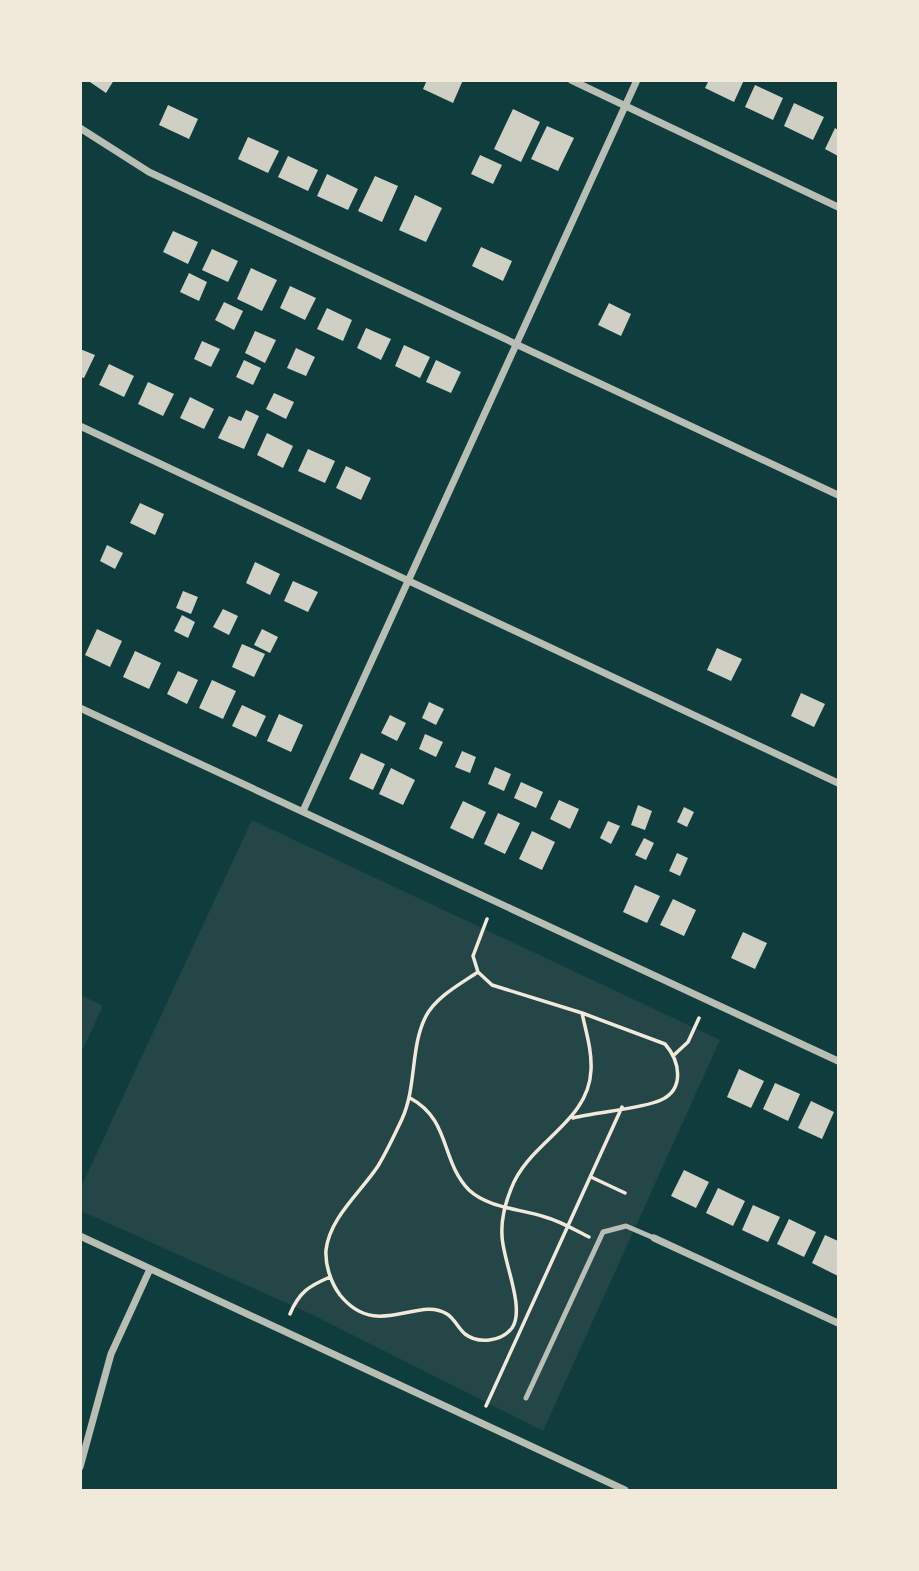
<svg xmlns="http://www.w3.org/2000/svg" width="919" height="1571" font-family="Figtree,sans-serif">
<rect width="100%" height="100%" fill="#0f3d3e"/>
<path fill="#244646" d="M 252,820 L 720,1040 L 543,1431 L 311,1314 L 81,1211 L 81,1187 Z
M 81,995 L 103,1006 L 81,1053 Z"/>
<path fill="#cfcfc3" d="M 87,80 L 114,80 L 106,93 Z
M 427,80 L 463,80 L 453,103 L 423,89 Z
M 709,80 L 744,80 L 734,102 L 705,88 Z
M 755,85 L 783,98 L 773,120 L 745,107 Z
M 794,103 L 824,117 L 813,140 L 784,126 Z
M 168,105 L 198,119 L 189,139 L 159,125 Z
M 513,109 L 540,122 L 521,162 L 494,149 Z
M 547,126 L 574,138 L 558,171 L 531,159 Z
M 835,128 L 838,130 L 838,156 L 825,149 Z
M 248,137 L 279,151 L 268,173 L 238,159 Z
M 480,155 L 502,165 L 493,184 L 471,174 Z
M 288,156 L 318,170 L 308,191 L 278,177 Z
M 327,174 L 358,189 L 348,210 L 317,196 Z
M 375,176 L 398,186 L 382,222 L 358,211 Z
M 415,195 L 442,208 L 426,242 L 399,230 Z
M 173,231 L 198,242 L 188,264 L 163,252 Z
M 481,247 L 512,261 L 503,281 L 472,266 Z
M 212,249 L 238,261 L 228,282 L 202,270 Z
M 251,268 L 277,280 L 262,311 L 237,299 Z
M 189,273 L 207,282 L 199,301 L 180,292 Z
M 290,286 L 316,298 L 305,320 L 280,308 Z
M 224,302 L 243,311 L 234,330 L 215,320 Z
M 609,303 L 631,314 L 621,336 L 598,325 Z
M 327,308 L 352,320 L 343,341 L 317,329 Z
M 366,328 L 391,339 L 381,360 L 357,348 Z
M 255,331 L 276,340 L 265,363 L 245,353 Z
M 202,341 L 220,349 L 211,367 L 194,359 Z
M 404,345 L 430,357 L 420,378 L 395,366 Z
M 296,348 L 315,357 L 306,376 L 287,368 Z
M 80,349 L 95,355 L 84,378 L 80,377 Z
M 244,360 L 261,368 L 253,385 L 236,377 Z
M 436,360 L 461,372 L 451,393 L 426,382 Z
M 109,364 L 134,376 L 124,397 L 99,385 Z
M 148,382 L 174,394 L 163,416 L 138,404 Z
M 274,393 L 294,402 L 286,419 L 266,409 Z
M 190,397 L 214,409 L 204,429 L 180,418 Z
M 246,410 L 259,416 L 244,449 L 218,438 L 229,416 L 241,421 Z
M 267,433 L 293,446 L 283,468 L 257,455 Z
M 308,449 L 335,461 L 325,483 L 298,471 Z
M 346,466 L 371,478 L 361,500 L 336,488 Z
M 140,503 L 164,514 L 155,535 L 130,523 Z
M 107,545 L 123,553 L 115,569 L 100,561 Z
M 255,562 L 280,574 L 270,595 L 246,583 Z
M 293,581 L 318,592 L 308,612 L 284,601 Z
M 183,591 L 198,597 L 191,614 L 176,608 Z
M 223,609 L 238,616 L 229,635 L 213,627 Z
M 182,615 L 195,622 L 188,638 L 174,631 Z
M 97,629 L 122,641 L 110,667 L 85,655 Z
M 262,629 L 278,637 L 270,653 L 254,645 Z
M 242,644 L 265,654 L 254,677 L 232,667 Z
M 717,648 L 742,659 L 731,681 L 707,670 Z
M 135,651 L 161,663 L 149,689 L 123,677 Z
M 178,671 L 198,680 L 187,704 L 167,694 Z
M 212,680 L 236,691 L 223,719 L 199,708 Z
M 801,693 L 825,704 L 814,727 L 791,716 Z
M 429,702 L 444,709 L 436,725 L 422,718 Z
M 242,705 L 266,716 L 256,737 L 232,726 Z
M 279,714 L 303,725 L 291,752 L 267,741 Z
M 390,715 L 406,723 L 397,741 L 381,733 Z
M 425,734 L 443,742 L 436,757 L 419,749 Z
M 462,751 L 476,757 L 470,773 L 455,767 Z
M 361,753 L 385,764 L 373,790 L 349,779 Z
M 495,767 L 511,774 L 504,791 L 488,784 Z
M 391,768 L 415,780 L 403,805 L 379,794 Z
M 521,782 L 543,792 L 536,808 L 514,798 Z
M 559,800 L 579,809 L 570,829 L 550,819 Z
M 463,801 L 486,812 L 473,839 L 450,828 Z
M 638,805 L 652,811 L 645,830 L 631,825 Z
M 684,807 L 694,812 L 687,827 L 677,822 Z
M 498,813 L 520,823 L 505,854 L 484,844 Z
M 608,821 L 620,826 L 611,844 L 600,838 Z
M 532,831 L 555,842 L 542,870 L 519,859 Z
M 644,838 L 654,843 L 646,860 L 635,855 Z
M 677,853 L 688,858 L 680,876 L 669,871 Z
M 635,885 L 660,896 L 647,923 L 623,912 Z
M 673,899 L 696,910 L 684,936 L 660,925 Z
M 743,932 L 767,943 L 755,969 L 731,958 Z
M 739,1069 L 764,1081 L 751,1108 L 727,1097 Z
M 775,1083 L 800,1094 L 788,1121 L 763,1109 Z
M 811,1101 L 834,1112 L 822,1139 L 798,1128 Z
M 684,1170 L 709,1182 L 696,1208 L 671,1196 Z
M 718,1188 L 745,1201 L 733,1226 L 706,1213 Z
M 753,1205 L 780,1217 L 768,1242 L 742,1230 Z
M 789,1219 L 816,1232 L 804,1257 L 777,1244 Z
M 825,1235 L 838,1241 L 838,1276 L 812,1263 Z"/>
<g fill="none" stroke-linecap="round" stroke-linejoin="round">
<path stroke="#f1e9da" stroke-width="3.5" d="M 478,972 C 460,984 436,997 426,1016 C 410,1047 417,1086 402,1119 C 395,1134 387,1151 378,1166 C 361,1192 330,1217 326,1250 C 325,1265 331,1283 340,1295 C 377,1341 418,1295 447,1314 C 454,1318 458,1328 465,1334 C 478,1344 501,1342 512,1328 C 526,1308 502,1259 502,1235 C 501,1219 505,1204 511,1189 C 528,1142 589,1123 591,1070 C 592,1050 586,1032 582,1013 L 492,985 L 478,972 L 473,956 L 487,919
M 674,1055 L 688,1042 L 699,1018
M 410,1098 C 451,1120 440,1160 469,1190 C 488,1208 521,1209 545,1217 C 560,1221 575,1230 589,1237
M 573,1118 C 596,1112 642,1109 661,1100 C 685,1089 680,1061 665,1044 L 582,1013
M 591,1177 L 625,1193
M 290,1314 C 299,1292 309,1286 330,1277
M 486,1406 L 622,1107"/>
<path stroke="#b8beb3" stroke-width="5" d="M 526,1398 L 603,1232 L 626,1226 L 654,1238"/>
<path stroke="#b8beb3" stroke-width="7" d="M 571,80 L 838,207
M 80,128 L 149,172 L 838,495
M 80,426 L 838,783
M 80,708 L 838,1061
M 303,811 L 637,80
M 80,1236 L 625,1490
M 654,1238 L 838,1323
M 80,1467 L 111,1354 L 150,1269"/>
</g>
<rect width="919" height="1571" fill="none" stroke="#f1e9da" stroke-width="164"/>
</svg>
